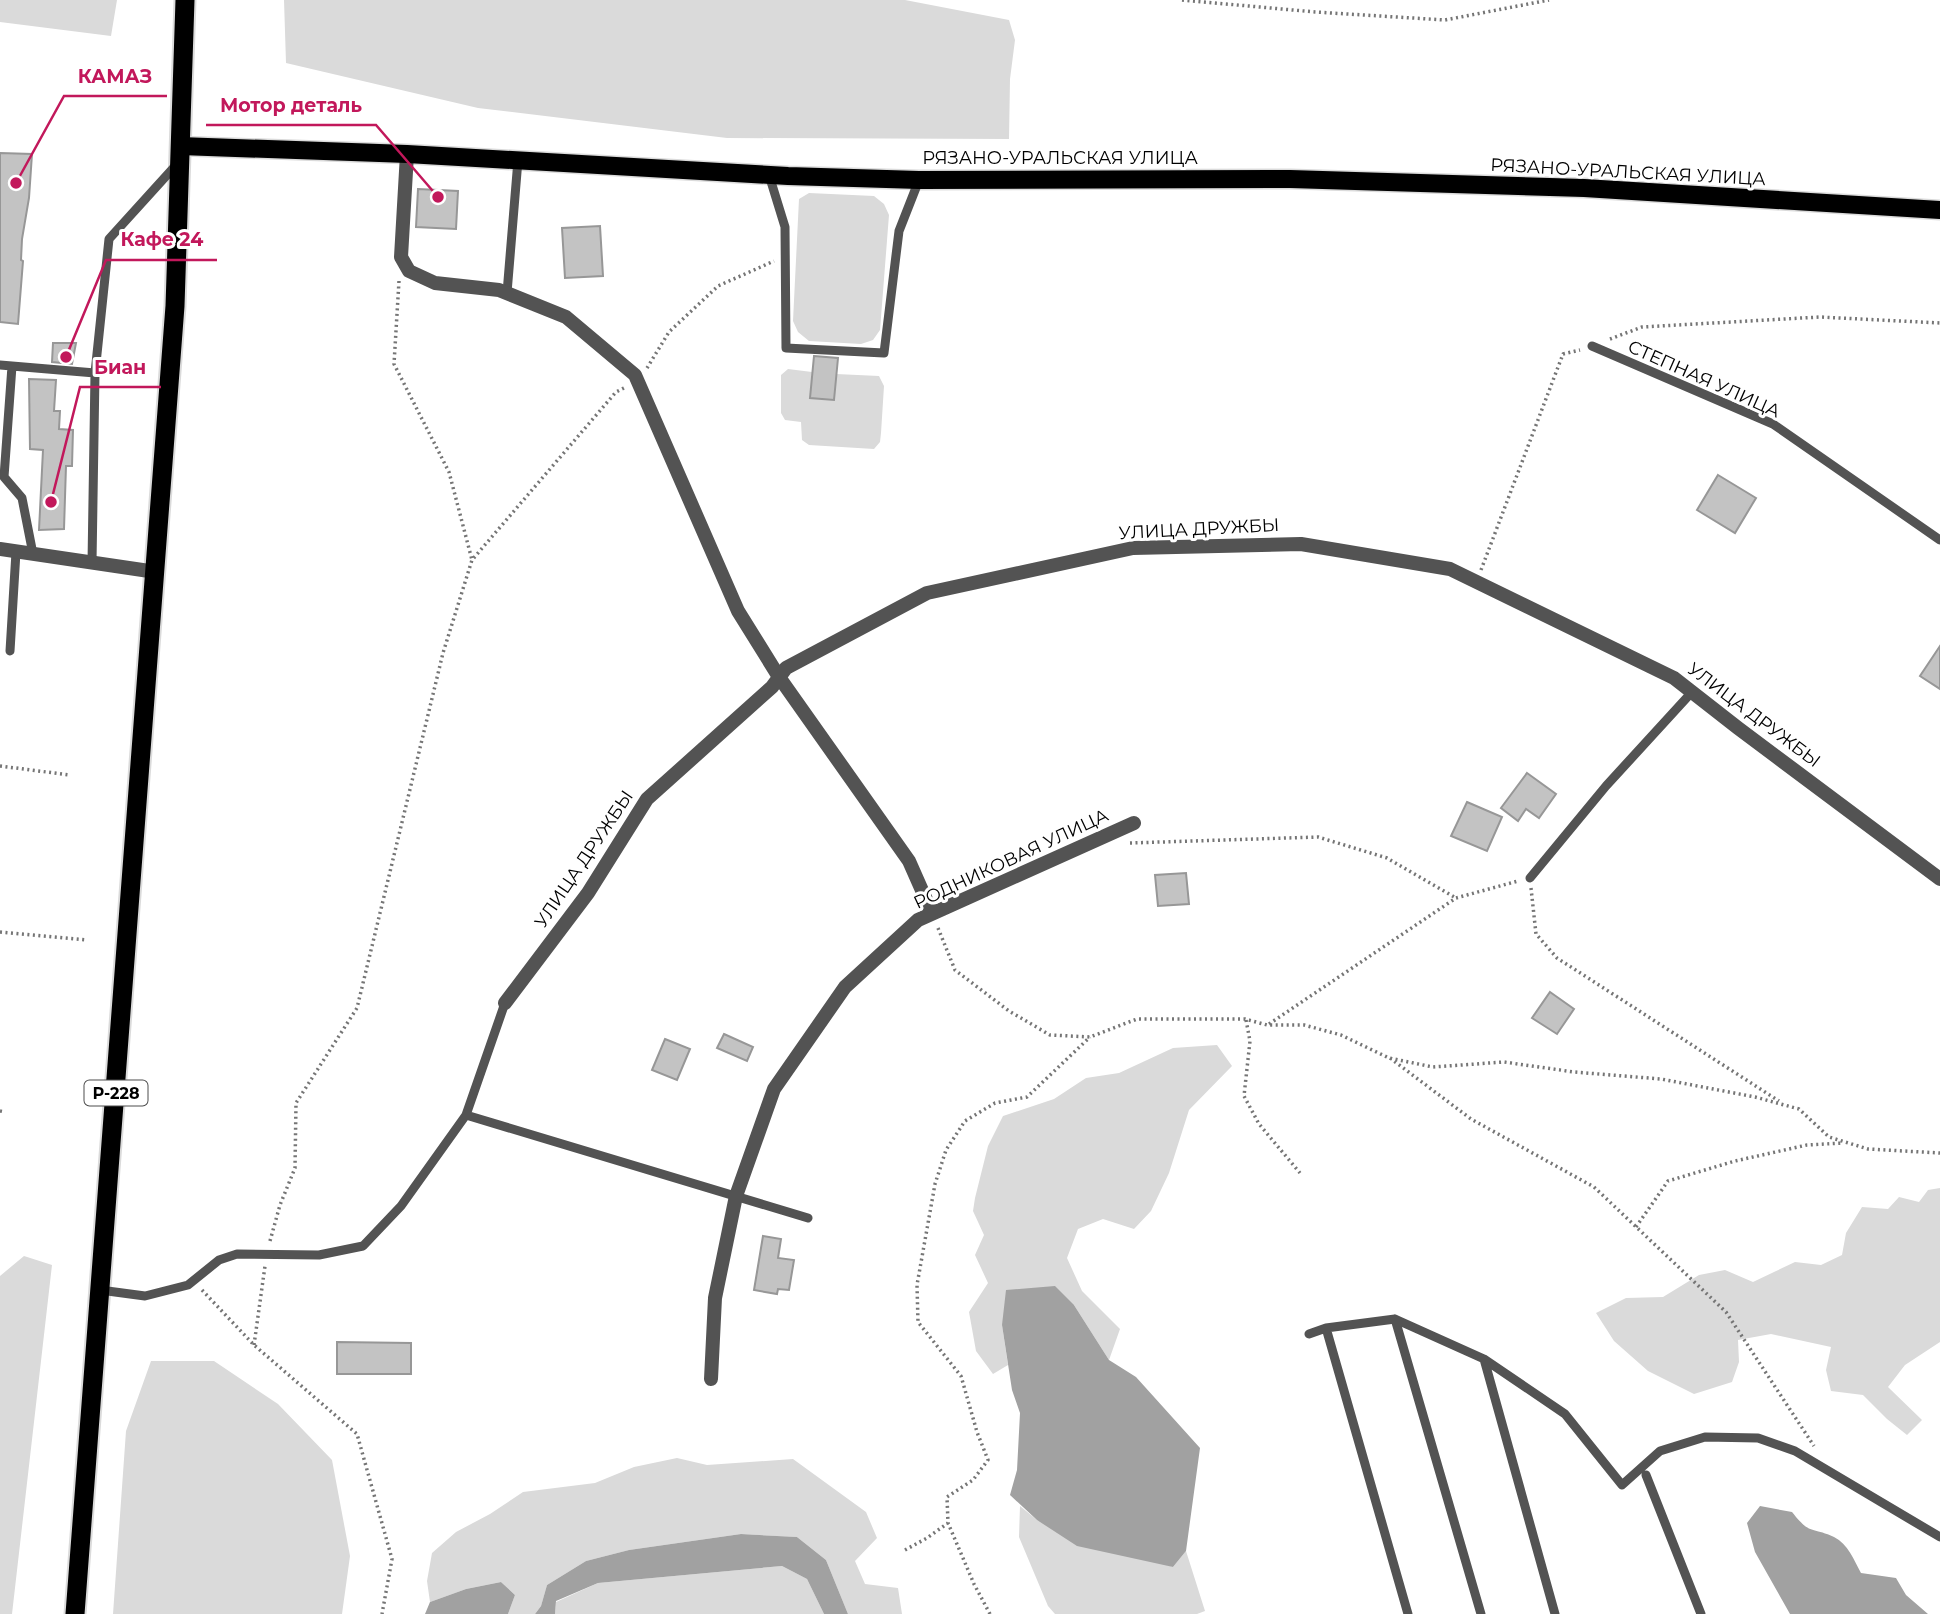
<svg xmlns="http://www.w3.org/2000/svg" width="1940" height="1614" font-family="Montserrat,sans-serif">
<rect width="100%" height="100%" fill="#fff"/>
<path fill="#dadada" d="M 0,0 L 117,0 L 111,36 L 0,22 Z
M 284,0 L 905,0 L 1009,20 L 1015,40 L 1010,79 L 1009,139 L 727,138 L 478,108 L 286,63 Z
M 809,193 L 874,196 L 884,204 L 889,215 L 880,330 L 873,340 L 861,344 L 809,341 L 798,332 L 793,321 L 799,199 Z
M 788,369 L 812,372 L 810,398 L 834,400 L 836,374 L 879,376 L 884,386 L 881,433 L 880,442 L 874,449 L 809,445 L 802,440 L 801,422 L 785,420 L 781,413 L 781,375 Z
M 1217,1045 L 1232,1066 L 1189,1110 L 1169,1173 L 1151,1211 L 1134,1229 L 1103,1219 L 1078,1229 L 1067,1258 L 1082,1291 L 1120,1329 L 1109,1360 L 1074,1305 L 1002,1325 L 1008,1365 L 993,1374 L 976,1351 L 969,1312 L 988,1283 L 975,1255 L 984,1235 L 973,1211 L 975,1198 L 988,1146 L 1003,1116 L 1054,1099 L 1086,1078 L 1119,1073 L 1173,1048 Z
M 1940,1188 L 1940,1342 L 1905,1365 L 1888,1387 L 1922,1420 L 1907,1435 L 1887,1419 L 1863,1395 L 1831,1391 L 1826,1370 L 1831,1347 L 1771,1334 L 1738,1340 L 1739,1362 L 1732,1382 L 1694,1394 L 1648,1371 L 1614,1341 L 1596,1313 L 1626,1298 L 1663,1297 L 1699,1275 L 1725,1270 L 1753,1282 L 1795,1262 L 1821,1265 L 1842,1255 L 1846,1233 L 1862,1207 L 1888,1209 L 1899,1197 L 1919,1202 L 1928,1190 Z
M 24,1256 L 52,1265 L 12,1614 L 0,1614 L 0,1276 Z
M 151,1361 L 214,1361 L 278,1404 L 332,1460 L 350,1556 L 342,1614 L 113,1614 L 126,1431 Z
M 677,1458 L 707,1465 L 793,1459 L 866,1512 L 877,1538 L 855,1561 L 865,1584 L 898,1588 L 902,1614 L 848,1614 L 826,1560 L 797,1537 L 741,1534 L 629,1550 L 586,1561 L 547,1585 L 541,1606 L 535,1614 L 508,1614 L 515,1595 L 501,1582 L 466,1589 L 430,1602 L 427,1581 L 432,1553 L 456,1532 L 490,1514 L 523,1492 L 595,1483 L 634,1467 Z
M 1020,1506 L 1037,1520 L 1173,1567 L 1186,1551 L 1205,1611 L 1197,1614 L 1055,1614 L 1048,1606 L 1019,1537 Z
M 782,1566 L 807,1579 L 824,1614 L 555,1614 L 556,1602 L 598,1583 Z"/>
<path fill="#a1a1a1" d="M 1055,1286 L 1074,1305 L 1109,1360 L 1136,1377 L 1200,1448 L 1186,1551 L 1173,1567 L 1077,1546 L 1037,1520 L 1010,1495 L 1017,1470 L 1020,1413 L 1012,1390 L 1002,1325 L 1006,1290 Z
M 1760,1506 L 1792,1512 C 1811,1536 1810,1526 1834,1537 C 1848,1544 1854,1560 1861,1573 L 1896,1578 L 1906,1595 L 1928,1614 L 1790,1614 L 1755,1552 L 1747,1523 Z
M 741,1534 L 797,1537 L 826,1560 L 848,1614 L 824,1614 L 807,1579 L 782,1566 L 598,1583 L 556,1601 L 555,1614 L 535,1614 L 541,1606 L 547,1585 L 586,1561 L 629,1550 Z
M 501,1582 L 515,1595 L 508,1614 L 425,1614 L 430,1602 L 466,1589 Z"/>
<path fill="#c3c3c3" stroke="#979797" stroke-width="2" d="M 0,153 L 32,154 L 29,198 L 22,239 L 21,260 L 23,261 L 18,324 L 0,322 Z
M 418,189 L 458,191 L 456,229 L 416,227 Z
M 600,226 L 603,276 L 565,278 L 562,228 Z
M 53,343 L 76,343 L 72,364 L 52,362 Z
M 814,356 L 838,358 L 834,400 L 810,398 Z
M 29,379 L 56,380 L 54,411 L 60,411 L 59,429 L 73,430 L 72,466 L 66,466 L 64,529 L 39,530 L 43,450 L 30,449 Z
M 1718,475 L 1756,498 L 1735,533 L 1697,510 Z
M 1940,646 L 1940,689 L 1920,676 Z
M 1527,773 L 1556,794 L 1539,818 L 1526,809 L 1518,821 L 1501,808 Z
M 1467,802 L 1502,817 L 1487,851 L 1451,836 Z
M 1186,873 L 1189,904 L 1158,906 L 1155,875 Z
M 1550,992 L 1574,1009 L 1557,1034 L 1532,1018 Z
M 724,1034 L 753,1047 L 747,1061 L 717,1048 Z
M 665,1039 L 690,1049 L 677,1080 L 652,1070 Z
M 763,1236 L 781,1239 L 778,1258 L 794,1260 L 789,1290 L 778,1289 L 777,1294 L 754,1290 Z
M 337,1342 L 411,1343 L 411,1374 L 337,1374 Z"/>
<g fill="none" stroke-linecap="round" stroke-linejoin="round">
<g stroke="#dbdbdb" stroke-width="21">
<path id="primary" d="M 180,146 L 407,154 L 788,176 L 919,180 L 1290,179 L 1584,188 L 1940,210"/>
</g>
<g stroke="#dbdbdb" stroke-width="23">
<path id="trunk" d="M 75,1614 L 175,306 L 185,0"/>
</g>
<path stroke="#757575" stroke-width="3.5" stroke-dasharray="2 3.5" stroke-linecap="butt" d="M 1182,0 L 1315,12 L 1445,20 L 1549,0
M 399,281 L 394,364 L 449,472 L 472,560
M 1610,339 L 1642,327 L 1820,317 L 1940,323
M 647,368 L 669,332 L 718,286 L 774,261
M 1481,570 L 1563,354 L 1580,350
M 0,766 L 70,775
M 1130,843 L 1318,837 L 1387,858 L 1456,898
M 1531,888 L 1536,934 L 1557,958 L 1779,1101
M 938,928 L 955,970 L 1009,1011 L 1050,1035 L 1090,1037 L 1137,1019 L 1245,1019 L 1267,1025 L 1304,1025 L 1341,1035 L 1389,1058 L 1433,1067 L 1504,1062 L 1574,1072 L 1661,1079 L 1755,1097 L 1799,1109 L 1829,1137 L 1868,1149 L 1940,1153
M 0,932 L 87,940
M 1246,1020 L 1250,1041 L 1244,1096 L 1259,1124 L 1300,1173
M 1269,1024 L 1456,898 L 1518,881
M 1390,1058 L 1471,1119 L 1594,1187 L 1726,1312 L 1814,1446
M 0,1111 L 5,1112
M 1636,1227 L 1668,1181 L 1735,1161 L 1807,1145 L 1843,1143
M 270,1241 L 280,1205 L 295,1168 L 296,1103 L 357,1008 L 443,653 L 472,560 L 616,392 L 624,388
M 202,1290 L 254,1345 L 357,1434 L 392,1559 L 382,1614
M 254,1345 L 265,1266
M 905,1550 L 927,1538 L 948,1523
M 990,1614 L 974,1584 L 948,1523 L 947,1497 L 973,1480 L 988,1460 L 977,1432 L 961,1376 L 918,1322 L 917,1285 L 935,1184 L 946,1150 L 965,1121 L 995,1103 L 1027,1097 L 1090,1037"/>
<path stroke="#535353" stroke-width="9" d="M 769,175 L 785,227 L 786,348 L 884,353 L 899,231 L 919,180
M 507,293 L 518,160
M 1592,346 L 1773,424 L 1940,540
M 0,365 L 12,366 L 4,477 L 22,498 L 33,554
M 12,366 L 95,373
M 92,563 L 95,373 L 109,239 L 177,164
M 10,651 L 16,552
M 1530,878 L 1606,786 L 1692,692
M 466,1115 L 808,1218
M 100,1290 L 145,1296 L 188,1285 L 219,1260 L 237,1254 L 319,1255 L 363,1246 L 401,1206 L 466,1115 L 505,1003
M 1395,1319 L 1481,1614
M 1326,1328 L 1408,1614
M 1309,1334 L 1326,1328 L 1395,1319 L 1484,1359 L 1565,1414 L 1622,1485 L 1660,1451 L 1705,1437 L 1758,1438 L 1795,1451 L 1940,1537
M 1484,1359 L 1555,1614
M 1646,1475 L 1701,1614"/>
<path stroke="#535353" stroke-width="14" d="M 407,154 L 401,257 L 409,271 L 435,283 L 499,290 L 566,317 L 635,375 L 738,611 L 779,677 L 909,861 L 932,913
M 505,1003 L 588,893 L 647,799 L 772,687 L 786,668 L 927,593 L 1133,548 L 1301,544 L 1450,569 L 1674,678 L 1738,728 L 1940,879
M 711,1379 L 715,1298 L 736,1196 L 774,1089 L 845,987 L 918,920 L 1134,823"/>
<path stroke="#535353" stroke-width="14" d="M 0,549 L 156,572"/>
<use href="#primary" stroke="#000" stroke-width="18"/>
<use href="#trunk" stroke="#000" stroke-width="19"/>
</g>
<g text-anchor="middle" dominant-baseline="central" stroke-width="6" stroke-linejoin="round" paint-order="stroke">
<rect fill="#fff" stroke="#4c4c4c" stroke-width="2" x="84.5" y="1080.5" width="63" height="25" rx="5"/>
<g font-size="16" font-weight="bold" fill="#000">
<text x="116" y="1093">Р-228</text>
</g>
<g font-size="18" fill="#000" stroke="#fff">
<text x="1060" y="158">РЯЗАНО-УРАЛЬСКАЯ УЛИЦА</text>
<text transform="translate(1628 172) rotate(3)">РЯЗАНО-УРАЛЬСКАЯ УЛИЦА</text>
<text transform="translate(1704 379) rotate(24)">СТЕПНАЯ УЛИЦА</text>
<text transform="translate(1199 529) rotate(-3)">УЛИЦА ДРУЖБЫ</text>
<text transform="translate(1754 715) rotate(37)">УЛИЦА ДРУЖБЫ</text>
<text transform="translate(584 859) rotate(-56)">УЛИЦА ДРУЖБЫ</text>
<text transform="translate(1011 859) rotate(-25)">РОДНИКОВАЯ УЛИЦА</text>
</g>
</g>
<path fill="none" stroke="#c2185b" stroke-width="2.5" d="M16 183L64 96H167M438 197L376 125H206M66 357L106 260H217M51 502L80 387H161"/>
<g fill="#c2185b" stroke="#fff" stroke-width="2.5">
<circle cx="16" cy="183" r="7"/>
<circle cx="438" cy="197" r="7"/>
<circle cx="66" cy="357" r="7"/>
<circle cx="51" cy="502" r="7"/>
</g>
<g font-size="19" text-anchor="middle" font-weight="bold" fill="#c2185b" stroke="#fff" stroke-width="6" stroke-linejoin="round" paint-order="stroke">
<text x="115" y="83">КАМАЗ</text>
<text x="291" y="112">Мотор деталь</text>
<text x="162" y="246">Кафе 24</text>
<text x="120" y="374">Биан</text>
</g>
</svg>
